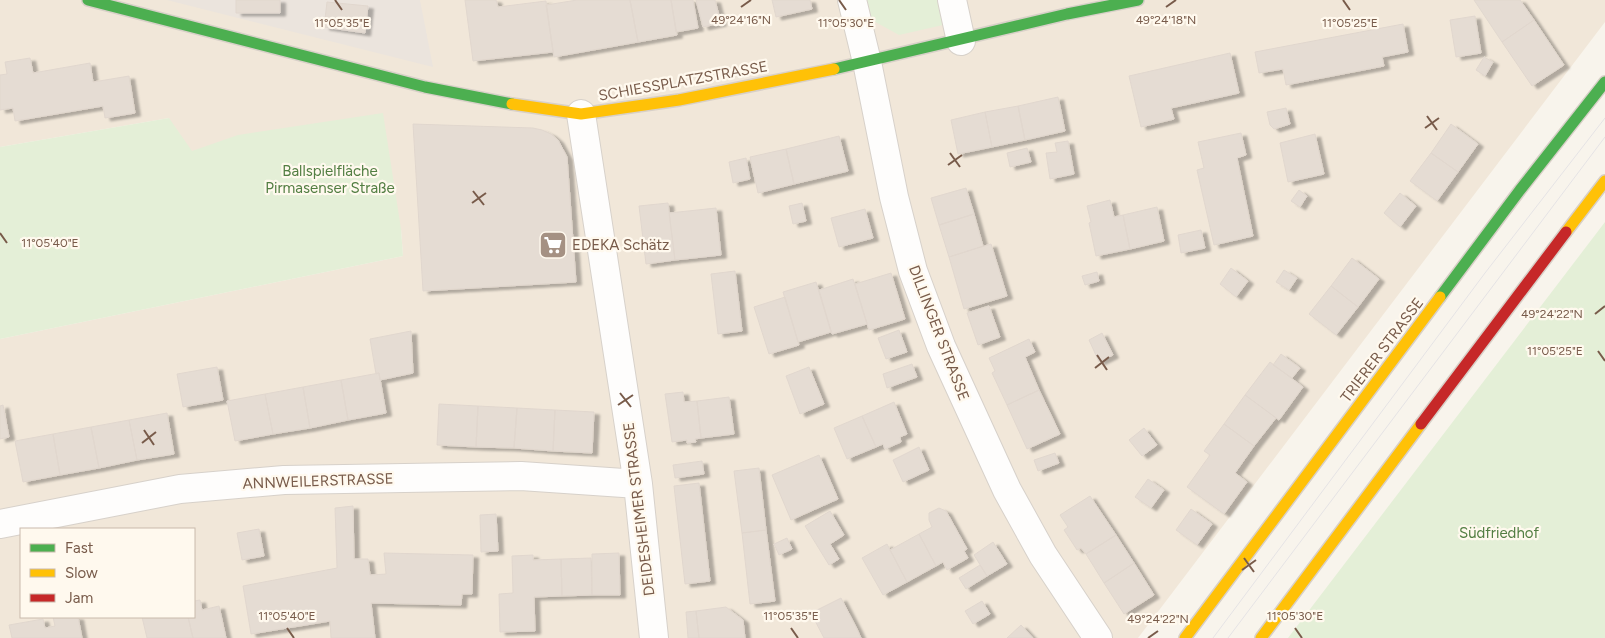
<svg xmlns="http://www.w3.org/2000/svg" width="1605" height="638" font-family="Figtree,sans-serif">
<defs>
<filter id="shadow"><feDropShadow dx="5.5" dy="3" stdDeviation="1" flood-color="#0004"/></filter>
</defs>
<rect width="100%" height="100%" fill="#f8f4ec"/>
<path fill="#f1e7d9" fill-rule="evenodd" d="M 0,0 L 1605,0 L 1605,22 L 1138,638 L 0,638 L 0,339 L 403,256 L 401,229 L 193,255 L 169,118 L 0,147 ZM 21,529 L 194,529 L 194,617 L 21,617 Z"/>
<path fill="#ebe4dd" d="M 167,0 L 420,0 L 433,67 Z"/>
<path fill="#e4efd7" d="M 866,0 L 938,0 L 943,25 L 899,35 L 870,19 Z
M 383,113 L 401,229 L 403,256 L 0,339 L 0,147 L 169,118 L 192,151 L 238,135 Z
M 1605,222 L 1605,638 L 1288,638 Z"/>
<path fill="#e5dcd3" stroke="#e1d7ce" filter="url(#shadow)" d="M 236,0 L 280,0 L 280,13 L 236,13 Z
M 465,0 L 496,0 L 498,7 L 546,1 L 553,52 L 473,61 Z
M 577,0 L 630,0 L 638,42 L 554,57 L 546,5 Z
M 630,0 L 671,0 L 677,35 L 638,42 Z
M 671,0 L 693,0 L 698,28 L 676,32 Z
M 696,0 L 715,0 L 721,23 L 703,27 Z
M 772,0 L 810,0 L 812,9 L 776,17 Z
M 1474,0 L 1520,0 L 1534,20 L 1502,42 Z
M 327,2 L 368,6 L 365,33 L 324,27 Z
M 1475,16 L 1481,53 L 1456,57 L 1450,20 Z
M 1534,20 L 1564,65 L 1532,86 L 1502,42 Z
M 1403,24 L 1408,52 L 1382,57 L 1384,66 L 1286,85 L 1283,69 L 1259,73 L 1255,52 Z
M 1230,53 L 1239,93 L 1171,108 L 1174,119 L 1141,127 L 1129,76 Z
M 1484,57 L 1493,62 L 1485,76 L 1476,70 Z
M 30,58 L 33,73 L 90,63 L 93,82 L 129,76 L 135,113 L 105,118 L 103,106 L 15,121 L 13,108 L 0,110 L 0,75 L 7,74 L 5,62 Z
M 1058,97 L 1065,131 L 1025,140 L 1018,106 Z
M 1018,106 L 1025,140 L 992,147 L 985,112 Z
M 1286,108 L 1290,124 L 1274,129 L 1270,125 L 1267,112 Z
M 985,112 L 992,147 L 958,154 L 951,120 Z
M 413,124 L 533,128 L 542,130 L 551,134 L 558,140 L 567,157 L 576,282 L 423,291 Z
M 1451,124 L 1478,144 L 1458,172 L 1431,153 Z
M 1241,133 L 1246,155 L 1237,158 L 1253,236 L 1214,245 L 1197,170 L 1204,168 L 1198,142 Z
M 1315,134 L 1324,174 L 1288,182 L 1280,143 Z
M 839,136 L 848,171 L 794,184 L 786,149 Z
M 1068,141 L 1074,174 L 1050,179 L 1046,153 L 1057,152 L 1055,143 Z
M 1027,148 L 1031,162 L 1010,167 L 1007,153 Z
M 786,149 L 794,184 L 758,193 L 750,157 Z
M 1431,153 L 1458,172 L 1437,201 L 1410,181 Z
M 746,158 L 750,179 L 733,183 L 729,162 Z
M 966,188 L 974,214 L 939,225 L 931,198 Z
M 1299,190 L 1307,196 L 1300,207 L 1291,201 Z
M 1400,193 L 1416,206 L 1400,227 L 1384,213 Z
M 1110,200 L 1114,217 L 1123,215 L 1130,249 L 1096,256 L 1089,223 L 1091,222 L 1087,206 Z
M 668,203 L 675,260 L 646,264 L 639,206 Z
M 802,203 L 806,221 L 793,224 L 789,206 Z
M 1157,207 L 1164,241 L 1130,249 L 1123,215 Z
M 716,208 L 721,255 L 675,260 L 669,213 Z
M 865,209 L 873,238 L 839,247 L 831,218 Z
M 974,214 L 983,246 L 949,257 L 939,225 Z
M 1201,230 L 1205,248 L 1181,253 L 1178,235 Z
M 991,244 L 1007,296 L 964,309 L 949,257 Z
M 1352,258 L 1379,279 L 1358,307 L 1331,286 Z
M 1231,268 L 1248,281 L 1236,297 L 1220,284 Z
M 1284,270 L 1297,278 L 1289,290 L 1276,282 Z
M 735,271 L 742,331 L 718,334 L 711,274 Z
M 1097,272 L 1099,281 L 1085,285 L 1082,276 Z
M 891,273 L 905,319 L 869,330 L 855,284 Z
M 853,279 L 867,324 L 832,334 L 819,290 Z
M 816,282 L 831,332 L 798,342 L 783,292 Z
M 1331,286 L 1358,307 L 1336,335 L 1309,314 Z
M 785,297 L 799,345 L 769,354 L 754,307 Z
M 989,306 L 1000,337 L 978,345 L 967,313 Z
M 899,330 L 907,352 L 886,359 L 878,338 Z
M 411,331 L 413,373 L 380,380 L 379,373 L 376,374 L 370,339 Z
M 1102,333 L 1113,355 L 1099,362 L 1089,340 Z
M 1029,339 L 1035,352 L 1025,357 L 1039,390 L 1007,405 L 992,373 L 995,371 L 989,358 Z
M 1281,354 L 1300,368 L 1292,378 L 1273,365 Z
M 1270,362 L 1303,387 L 1279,420 L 1245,395 Z
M 912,364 L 917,377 L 887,388 L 883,374 Z
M 217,367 L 223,400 L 183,407 L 177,374 Z
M 809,367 L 824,404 L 800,414 L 786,376 Z
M 379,373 L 386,413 L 348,420 L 341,380 Z
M 341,380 L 348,420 L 310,428 L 303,387 Z
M 303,387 L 310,428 L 273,434 L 265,394 Z
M 1039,390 L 1060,434 L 1027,449 L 1007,405 Z
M 683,392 L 684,402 L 697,401 L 701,438 L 695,439 L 696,442 L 687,443 L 687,440 L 672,442 L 665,394 Z
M 265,394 L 273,434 L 235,441 L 227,401 Z
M 1245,395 L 1276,418 L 1254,446 L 1224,424 Z
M 729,397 L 734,434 L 701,438 L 697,401 Z
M 894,402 L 907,434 L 900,437 L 901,442 L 885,449 L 883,444 L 876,447 L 862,416 Z
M 439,404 L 478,406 L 476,447 L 437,445 Z
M 3,405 L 9,437 L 0,439 L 0,406 Z
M 478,406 L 517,408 L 514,448 L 476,447 Z
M 517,408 L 555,410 L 553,451 L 514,448 Z
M 555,410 L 594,412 L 592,453 L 553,451 Z
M 167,413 L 174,454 L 137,460 L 129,420 Z
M 862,416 L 876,447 L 847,459 L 834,428 Z
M 129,420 L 137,460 L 99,468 L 91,427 Z
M 1224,424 L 1254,446 L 1235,473 L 1247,482 L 1224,514 L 1187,487 L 1210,455 L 1204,451 Z
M 91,427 L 99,468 L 60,475 L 53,434 Z
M 1144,428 L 1157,445 L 1142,456 L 1129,440 Z
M 53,434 L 60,475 L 23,482 L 15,441 Z
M 919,447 L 929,470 L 903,482 L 893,460 Z
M 1055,453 L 1059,463 L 1038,471 L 1034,460 Z
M 819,455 L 838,499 L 791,520 L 772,475 Z
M 702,461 L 704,474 L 675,478 L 673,465 Z
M 759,468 L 766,530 L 742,533 L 734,471 Z
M 1148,479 L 1164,490 L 1151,508 L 1135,497 Z
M 699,483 L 710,581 L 685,584 L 674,486 Z
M 1090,496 L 1116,535 L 1086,554 L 1081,548 L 1077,550 L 1064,530 L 1068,527 L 1060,515 Z
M 353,506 L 354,559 L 368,559 L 370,575 L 386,574 L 384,553 L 473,555 L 472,594 L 462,594 L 461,605 L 371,603 L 375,638 L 331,638 L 330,621 L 251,634 L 243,586 L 337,568 L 335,508 Z
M 939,508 L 946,511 L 967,549 L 964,551 L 968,558 L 947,570 L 943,562 L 936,566 L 919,534 L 932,527 L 929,520 L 929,513 Z
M 1191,509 L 1212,524 L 1197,545 L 1176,530 Z
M 830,511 L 844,535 L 830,544 L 839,559 L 829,565 L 805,526 Z
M 496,514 L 498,551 L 481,552 L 480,515 Z
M 259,529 L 264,556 L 242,560 L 237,533 Z
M 766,530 L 775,601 L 750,604 L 742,533 Z
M 919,534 L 936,566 L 907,582 L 890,550 Z
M 1116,535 L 1134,563 L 1104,583 L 1086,554 Z
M 787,538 L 792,549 L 779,555 L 774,544 Z
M 993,542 L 1007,564 L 987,576 L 974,555 Z
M 887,544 L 907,582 L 883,595 L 862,558 Z
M 619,553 L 620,595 L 592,595 L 592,554 Z
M 533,555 L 533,560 L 561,559 L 562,596 L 534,597 L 535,631 L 500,632 L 499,594 L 513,593 L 512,556 Z
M 591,558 L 592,595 L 562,596 L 561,559 Z
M 1134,563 L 1154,595 L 1124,614 L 1104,583 Z
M 980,565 L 987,576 L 966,589 L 959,578 Z
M 841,598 L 857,629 L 861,638 L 824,638 L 811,613 Z
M 200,600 L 202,610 L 219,606 L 226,638 L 193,638 L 188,617 L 194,617 L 194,601 Z
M 982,601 L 990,614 L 973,624 L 965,611 Z
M 726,607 L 743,620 L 745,638 L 699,638 L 696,611 Z
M 696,611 L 699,638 L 688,638 L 686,612 Z
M 53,617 L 78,617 L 82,638 L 12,638 L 9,625 L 43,619 L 45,628 L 55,626 Z
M 142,617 L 188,617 L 193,638 L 147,638 Z
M 1021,625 L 1033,638 L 1007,638 Z"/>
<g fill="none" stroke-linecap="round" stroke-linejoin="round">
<g stroke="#d7d1ca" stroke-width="30">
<path id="street" d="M 852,0 L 867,62 L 894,197 L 913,271 L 941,346 L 1007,490 L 1043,555 L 1098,638
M 952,0 L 961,41
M 581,114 L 638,484 L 654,638
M 0,524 L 180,489 L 284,480 L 521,476 L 638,484"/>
</g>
<g stroke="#d8d0c8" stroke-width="14">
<path id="fast" d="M 88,0 L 425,87 L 512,104
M 834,69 L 1067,14 L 1138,0
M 1440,297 L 1520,190 L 1605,82"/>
</g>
<g stroke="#d8d0c8" stroke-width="14">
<path id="slow" d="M 512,104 L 581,114 L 679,100 L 834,69
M 1566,232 L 1605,181
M 1185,638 L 1440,297
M 1261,638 L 1421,424"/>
</g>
<g stroke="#d8d0c8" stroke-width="14">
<path id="jam" d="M 1421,424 L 1566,232"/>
</g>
<use href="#street" stroke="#fefdfc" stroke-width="28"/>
<use href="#fast" stroke="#4caf50" stroke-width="11"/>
<use href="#slow" stroke="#ffc107" stroke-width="11"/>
<use href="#jam" stroke="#c62828" stroke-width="11"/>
<path stroke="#e5e3e5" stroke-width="1" d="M 1213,638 L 1485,273 L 1605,118
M 1228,638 L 1605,137"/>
</g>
<path fill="none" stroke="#785b4a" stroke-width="2" d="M 335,0 L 342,10M 839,0 L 846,10M 1343,0 L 1350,10M 741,7 L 751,0M 1166,7 L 1176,0M 1427,116 L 1437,130M 1425,128 L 1439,118M 950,153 L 960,167M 948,165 L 962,155M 473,191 L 484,205M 472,203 L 486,193M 0,233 L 7,243M 1595,314 L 1605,306M 1598,351 L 1605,361M 1097,355 L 1107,370M 1095,368 L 1109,357M 620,393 L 631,407M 618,405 L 633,395M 144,430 L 154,445M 142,443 L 156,432M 1244,558 L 1254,572M 1242,570 L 1256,560M 287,628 L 294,638M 791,628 L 798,638M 1295,628 L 1302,638M 1148,638 L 1158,631"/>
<defs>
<g id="supermarket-square" transform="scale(1.4375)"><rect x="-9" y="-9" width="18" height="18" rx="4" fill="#a59183" stroke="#fff9ee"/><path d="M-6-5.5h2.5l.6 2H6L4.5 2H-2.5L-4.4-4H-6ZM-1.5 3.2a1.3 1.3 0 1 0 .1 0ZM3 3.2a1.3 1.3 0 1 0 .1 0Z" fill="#fff"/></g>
</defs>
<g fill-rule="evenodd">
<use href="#supermarket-square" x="553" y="245"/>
</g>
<g text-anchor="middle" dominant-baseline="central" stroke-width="4.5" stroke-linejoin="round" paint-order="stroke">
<g font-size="15" fill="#785b4a" stroke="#fff9ee">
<text transform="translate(683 81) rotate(-10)">SCHIESSPLATZSTRASSE</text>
<text transform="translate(939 333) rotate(69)">DILLINGER STRASSE</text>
<text transform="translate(1382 350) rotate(-53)">TRIERER STRASSE</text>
<text transform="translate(318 481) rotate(-2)">ANNWEILERSTRASSE</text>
<text transform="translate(639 509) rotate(-97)">DEIDESHEIMER STRASSE</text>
</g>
<g font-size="15" fill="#527e42" stroke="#fff9ee">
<text x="330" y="171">Ballspielfläche<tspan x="330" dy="17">Pirmasenser Straße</tspan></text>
<text x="1499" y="533">Südfriedhof</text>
</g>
<g font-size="15" fill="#785b4a" stroke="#fff9ee" text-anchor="start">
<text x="572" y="245">EDEKA Schätz</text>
</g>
</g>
<g font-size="12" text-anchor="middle" fill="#785b4a" stroke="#fff9ee" stroke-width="4.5" stroke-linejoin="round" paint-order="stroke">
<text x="741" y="24">49°24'16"N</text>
<text x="1166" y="24">49°24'18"N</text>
<text x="342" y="27">11°05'35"E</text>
<text x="846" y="27">11°05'30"E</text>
<text x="1350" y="27">11°05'25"E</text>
<text x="50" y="247">11°05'40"E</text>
<text x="1552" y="318">49°24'22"N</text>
<text x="1555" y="355">11°05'25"E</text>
<text x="287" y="620">11°05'40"E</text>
<text x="791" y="620">11°05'35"E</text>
<text x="1295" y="620">11°05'30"E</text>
<text x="1158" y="623">49°24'22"N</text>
</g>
<rect x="20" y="528" width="175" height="90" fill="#fff9ee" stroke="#c9baac"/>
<rect x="30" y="544" width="25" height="8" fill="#4caf50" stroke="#c9baac"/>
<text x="65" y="553" font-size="15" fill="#785b4a">Fast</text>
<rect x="30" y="569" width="25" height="8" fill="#ffc107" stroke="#c9baac"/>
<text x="65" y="578" font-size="15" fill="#785b4a">Slow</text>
<rect x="30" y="594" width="25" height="8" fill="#c62828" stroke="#c9baac"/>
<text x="65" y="603" font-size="15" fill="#785b4a">Jam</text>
</svg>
